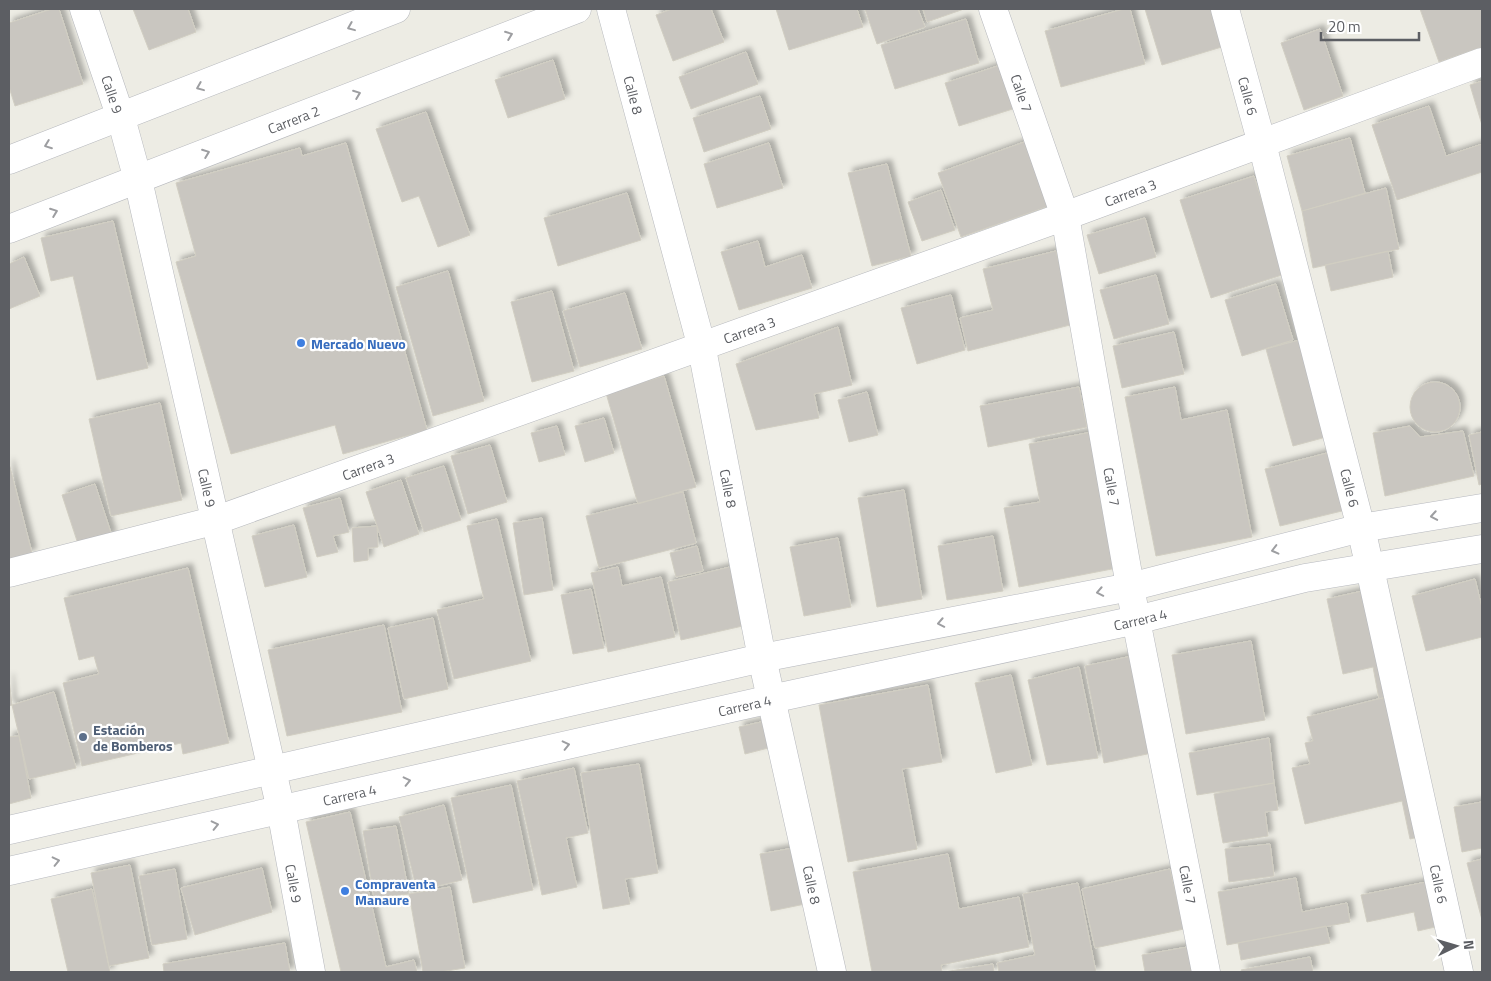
<svg xmlns="http://www.w3.org/2000/svg" width="1491" height="981" font-family="'Titillium Web',sans-serif">
<defs>
<filter id="shadow"><feDropShadow dx="4.5" dy="-4.5" stdDeviation="2.5" flood-color="#0004"/></filter>
</defs>
<rect width="100%" height="100%" fill="#edece4"/>
<path fill="#c9c6c0" stroke="#d1cec2" filter="url(#shadow)" d="M 52,9 L 59,9 L 83,84 L 15,106 L 9,87 L 9,23 Z
M 133,9 L 188,9 L 196,32 L 149,50 Z
M 672,9 L 711,9 L 724,42 L 673,61 L 656,15 Z
M 776,9 L 857,9 L 863,27 L 789,50 Z
M 865,9 L 918,9 L 925,27 L 877,44 Z
M 923,9 L 964,9 L 927,22 Z
M 1124,9 L 1130,9 L 1145,64 L 1061,87 L 1045,31 Z
M 1145,9 L 1214,9 L 1225,46 L 1162,65 Z
M 1420,9 L 1482,9 L 1482,47 L 1439,62 Z
M 966,19 L 979,63 L 895,89 L 881,45 Z
M 1320,29 L 1343,96 L 1304,110 L 1281,43 Z
M 746,52 L 758,84 L 691,109 L 679,77 Z
M 553,60 L 565,99 L 508,118 L 495,80 Z
M 1004,64 L 1019,107 L 959,126 L 945,83 Z
M 1482,81 L 1482,125 L 1470,85 Z
M 760,96 L 771,129 L 704,152 L 693,118 Z
M 1429,106 L 1446,156 L 1482,144 L 1482,172 L 1397,200 L 1372,125 Z
M 426,112 L 470,235 L 438,247 L 419,196 L 402,202 L 376,129 Z
M 1350,138 L 1365,193 L 1302,211 L 1287,156 Z
M 1027,141 L 1049,206 L 961,237 L 938,173 Z
M 346,143 L 427,430 L 343,454 L 335,425 L 231,454 L 176,262 L 196,256 L 176,183 L 300,148 L 302,156 Z
M 769,143 L 783,188 L 717,208 L 704,164 Z
M 887,164 L 911,256 L 872,266 L 848,173 Z
M 1254,176 L 1285,274 L 1211,298 L 1180,200 Z
M 1386,188 L 1399,249 L 1313,268 L 1302,211 Z
M 941,190 L 955,230 L 922,241 L 908,202 Z
M 627,193 L 641,240 L 558,266 L 544,218 Z
M 1145,218 L 1156,257 L 1099,274 L 1087,235 Z
M 113,221 L 148,368 L 97,380 L 73,276 L 51,281 L 41,238 Z
M 758,241 L 765,267 L 802,255 L 812,288 L 739,310 L 721,252 Z
M 1056,251 L 1074,324 L 968,351 L 960,318 L 993,310 L 983,269 Z
M 1388,251 L 1393,277 L 1331,291 L 1325,265 Z
M 24,257 L 40,296 L 9,309 L 9,264 Z
M 448,271 L 484,401 L 433,416 L 396,287 Z
M 1156,275 L 1169,324 L 1114,339 L 1100,290 Z
M 1276,284 L 1293,340 L 1242,356 L 1225,300 Z
M 552,291 L 574,371 L 532,382 L 511,302 Z
M 625,293 L 642,349 L 580,367 L 563,311 Z
M 951,295 L 965,350 L 917,364 L 901,308 Z
M 838,327 L 852,385 L 814,394 L 819,418 L 756,430 L 736,364 Z
M 1174,332 L 1184,374 L 1122,388 L 1113,346 Z
M 1303,339 L 1330,436 L 1293,446 L 1266,349 Z
M 664,376 L 696,487 L 638,504 L 606,393 Z
M1410 407a25 25 0 1 1 50 0a25 25 0 1 1-50 0Z
M 1079,387 L 1087,427 L 988,447 L 980,406 Z
M 1175,387 L 1181,420 L 1227,410 L 1252,537 L 1156,556 L 1125,397 Z
M 867,392 L 878,435 L 849,442 L 838,400 Z
M 160,403 L 182,500 L 111,516 L 89,419 Z
M 604,418 L 614,453 L 585,462 L 575,426 Z
M 557,426 L 565,455 L 539,462 L 531,433 Z
M 1410,426 L 1420,437 L 1463,431 L 1474,476 L 1385,496 L 1373,433 Z
M 1092,432 L 1117,568 L 1019,587 L 1004,508 L 1040,502 L 1029,444 Z
M 1482,432 L 1482,484 L 1479,485 L 1469,435 Z
M 490,445 L 507,502 L 468,514 L 451,456 Z
M 1331,452 L 1346,510 L 1280,526 L 1265,469 Z
M 9,463 L 32,553 L 9,559 Z
M 444,466 L 461,520 L 424,532 L 406,478 Z
M 401,480 L 419,534 L 384,547 L 366,492 Z
M 95,484 L 112,536 L 79,547 L 62,495 Z
M 904,490 L 922,599 L 877,607 L 858,498 Z
M 683,492 L 696,543 L 599,568 L 586,516 Z
M 340,498 L 349,532 L 333,536 L 338,552 L 317,557 L 303,508 Z
M 542,518 L 553,590 L 524,595 L 513,523 Z
M 497,519 L 531,661 L 454,679 L 437,610 L 484,599 L 467,526 Z
M 294,525 L 307,577 L 265,587 L 252,536 Z
M 377,526 L 378,547 L 368,548 L 368,560 L 354,562 L 352,528 Z
M 993,536 L 1003,591 L 947,600 L 938,546 Z
M 838,538 L 851,607 L 804,616 L 790,547 Z
M 697,546 L 703,571 L 676,577 L 670,553 Z
M 734,566 L 747,625 L 681,640 L 668,582 Z
M 618,567 L 622,586 L 661,577 L 675,637 L 608,652 L 591,573 Z
M 188,568 L 229,743 L 183,754 L 181,743 L 82,766 L 63,683 L 99,674 L 94,656 L 79,660 L 64,598 Z
M 1475,579 L 1482,608 L 1482,637 L 1426,651 L 1412,596 Z
M 591,589 L 604,648 L 573,654 L 561,595 Z
M 1371,589 L 1394,695 L 1379,699 L 1373,667 L 1343,674 L 1327,599 Z
M 433,618 L 448,689 L 404,699 L 388,628 Z
M 384,625 L 402,712 L 287,736 L 268,650 Z
M 1251,641 L 1265,720 L 1186,734 L 1172,655 Z
M 1132,656 L 1152,753 L 1104,763 L 1085,666 Z
M 1079,667 L 1098,758 L 1047,765 L 1028,680 Z
M 1011,675 L 1032,765 L 996,773 L 975,683 Z
M 9,678 L 12,705 L 9,706 Z
M 928,685 L 942,762 L 902,769 L 917,849 L 848,862 L 819,705 Z
M 54,692 L 76,768 L 29,779 L 12,705 Z
M 1394,695 L 1428,835 L 1410,839 L 1402,801 L 1305,824 L 1292,768 L 1310,764 L 1305,743 L 1313,741 L 1307,717 Z
M 774,719 L 780,745 L 745,754 L 739,727 Z
M 19,736 L 31,798 L 9,804 L 9,737 Z
M 1269,738 L 1274,783 L 1197,795 L 1189,753 Z
M 639,764 L 658,873 L 625,879 L 630,904 L 603,909 L 581,773 Z
M 574,768 L 588,833 L 566,838 L 577,887 L 542,895 L 517,781 Z
M 1274,783 L 1278,810 L 1265,812 L 1268,836 L 1223,843 L 1214,794 Z
M 511,785 L 533,890 L 473,903 L 451,798 Z
M 1482,802 L 1482,848 L 1462,852 L 1454,807 Z
M 444,805 L 462,880 L 417,891 L 399,817 Z
M 350,812 L 386,967 L 414,960 L 417,972 L 341,972 L 306,822 Z
M 396,826 L 409,894 L 374,898 L 363,831 Z
M 1270,844 L 1274,876 L 1229,882 L 1225,849 Z
M 799,847 L 810,903 L 771,911 L 760,854 Z
M 948,854 L 959,909 L 1019,897 L 1029,947 L 941,965 L 942,972 L 872,972 L 853,872 Z
M 1482,859 L 1482,920 L 1467,863 Z
M 130,865 L 149,958 L 109,966 L 91,873 Z
M 262,868 L 272,912 L 195,935 L 181,888 Z
M 175,869 L 187,939 L 152,945 L 139,876 Z
M 1170,869 L 1184,929 L 1095,948 L 1082,889 Z
M 1296,878 L 1302,912 L 1347,903 L 1350,922 L 1227,945 L 1218,892 Z
M 1426,882 L 1435,927 L 1418,931 L 1414,912 L 1367,922 L 1361,895 Z
M 1078,883 L 1096,972 L 999,972 L 997,963 L 1035,955 L 1023,894 Z
M 450,887 L 465,968 L 440,972 L 423,972 L 409,894 Z
M 92,889 L 110,972 L 68,972 L 51,899 Z
M 1326,926 L 1330,943 L 1241,960 L 1238,943 Z
M 285,943 L 290,972 L 164,972 L 163,964 Z
M 1193,946 L 1197,972 L 1145,972 L 1142,955 Z
M 1310,957 L 1313,972 L 1242,972 L 1241,970 Z
M 993,964 L 994,972 L 944,972 Z"/>
<g fill="none" stroke-linecap="round" stroke-linejoin="round">
<g stroke="#b6b8bd" stroke-width="29">
<g id="street">
<path id="s1" d="M 84,9 L 121,118 L 138,180 L 281,810 L 311,972"/>
<path id="s2" d="M 611,9 L 701,344 L 762,658 L 832,972"/>
<path id="s3" d="M 993,9 L 1065,216 L 1136,620 L 1206,972"/>
<path id="s4" d="M 1225,9 L 1262,144 L 1361,528 L 1459,972"/>
<path d="M 9,160 L 396,9"/>
<path id="s5" d="M 9,229 L 577,9"/>
<path id="s6" d="M 9,573 L 217,520 L 1065,216 L 1482,62"/>
</g>
</g>
<g stroke="#b7b9bf" stroke-width="29">
<g id="secondary">
<path d="M 9,830 L 762,658 L 1130,587 L 1361,528 L 1482,508"/>
<path id="s7" d="M 9,871 L 771,699 L 1136,620 L 1305,578 L 1482,549"/>
</g>
</g>
<use href="#street" stroke="#fff" stroke-width="28"/>
<use href="#secondary" stroke="#fff" stroke-width="28"/>
</g>
<defs><path id="oneway-chevron" d="M-2-3.5L2.5 0L-2 3.5" fill="none" stroke-width="1.6" stroke-linecap="round" stroke-linejoin="round" transform="scale(1.25)"/></defs>
<g stroke="#9d9ea1">
<use href="#oneway-chevron" transform="translate(351 27) rotate(158)"/>
<use href="#oneway-chevron" transform="translate(509 35) rotate(-21)"/>
<use href="#oneway-chevron" transform="translate(200 87) rotate(158)"/>
<use href="#oneway-chevron" transform="translate(357 94) rotate(-21)"/>
<use href="#oneway-chevron" transform="translate(48 145) rotate(159)"/>
<use href="#oneway-chevron" transform="translate(206 153) rotate(-21)"/>
<use href="#oneway-chevron" transform="translate(54 212) rotate(-21)"/>
<use href="#oneway-chevron" transform="translate(1434 516) rotate(170)"/>
<use href="#oneway-chevron" transform="translate(1275 550) rotate(166)"/>
<use href="#oneway-chevron" transform="translate(1100 592) rotate(169)"/>
<use href="#oneway-chevron" transform="translate(941 623) rotate(169)"/>
<use href="#oneway-chevron" transform="translate(566 745) rotate(-13)"/>
<use href="#oneway-chevron" transform="translate(407 781) rotate(-13)"/>
<use href="#oneway-chevron" transform="translate(215 825) rotate(-13)"/>
<use href="#oneway-chevron" transform="translate(56 861) rotate(-13)"/>
</g>
<g fill="#3f7fe0" stroke="#fff" stroke-width="2">
<circle cx="301" cy="343" r="5"/>
<circle cx="345" cy="891" r="5"/>
</g>
<circle fill="#5c6f8a" stroke="#fff" stroke-width="2" cx="83" cy="737" r="5"/>
<g text-anchor="middle" dominant-baseline="central" stroke-width="4.5" stroke-linejoin="round" paint-order="stroke">
<g font-size="14" fill="#5c5e63" stroke="#fff">
<text stroke="none"><textPath href="#s3" startOffset="89">Calle 7</textPath></text>
<text stroke="none"><textPath href="#s1" startOffset="90">Calle 9</textPath></text>
<text stroke="none"><textPath href="#s2" startOffset="89">Calle 8</textPath></text>
<text stroke="none"><textPath href="#s4" startOffset="90">Calle 6</textPath></text>
<text stroke="none"><textPath href="#s5" startOffset="305">Carrera 2</textPath></text>
<text stroke="none"><textPath href="#s6" startOffset="1185">Carrera 3</textPath></text>
<text stroke="none"><textPath href="#s6" startOffset="780">Carrera 3</textPath></text>
<text stroke="none"><textPath href="#s6" startOffset="375">Carrera 3</textPath></text>
<text stroke="none"><textPath href="#s1" startOffset="495">Calle 9</textPath></text>
<text stroke="none"><textPath href="#s3" startOffset="494">Calle 7</textPath></text>
<text stroke="none"><textPath href="#s4" startOffset="495">Calle 6</textPath></text>
<text stroke="none"><textPath href="#s2" startOffset="494">Calle 8</textPath></text>
<text stroke="none"><textPath href="#s7" startOffset="1159">Carrera 4</textPath></text>
<text stroke="none"><textPath href="#s7" startOffset="754">Carrera 4</textPath></text>
<text stroke="none"><textPath href="#s7" startOffset="349">Carrera 4</textPath></text>
<text stroke="none"><textPath href="#s1" startOffset="900">Calle 9</textPath></text>
<text stroke="none"><textPath href="#s4" startOffset="901">Calle 6</textPath></text>
<text stroke="none"><textPath href="#s2" startOffset="899">Calle 8</textPath></text>
<text stroke="none"><textPath href="#s3" startOffset="899">Calle 7</textPath></text>
</g>
<g font-size="14" font-weight="bold" fill="#366cbe" stroke="#fff" text-anchor="start">
<text x="311" y="343">Mercado Nuevo</text>
<text x="355" y="883">Compraventa<tspan x="355" dy="16">Manaure</tspan></text>
</g>
<g font-size="14" font-weight="bold" fill="#4e5e75" stroke="#fff" text-anchor="start">
<text x="93" y="729">Estación<tspan x="93" dy="16">de Bomberos</tspan></text>
</g>
</g>
<rect width="1491" height="981" fill="none" stroke="#5c5e63" stroke-width="20"/>
<g transform="translate(1456 946) rotate(85)" stroke="#ffffff" stroke-width="4" paint-order="stroke">
<path d="M0-4L9 19L0 12L-9 19Z" fill="#5c5e63"/>
<text y="-8" font-size="14" font-weight="bold" text-anchor="middle" fill="#5c5e63">N</text>
</g>
<path d="M1321 32v8h98v-8" fill="none" stroke="#5c5e63" stroke-width="2.5"/>
<text x="1328" y="32" font-size="15" fill="#5c5e63" stroke="#ffffff" stroke-width="4" paint-order="stroke">20 m</text>
</svg>
